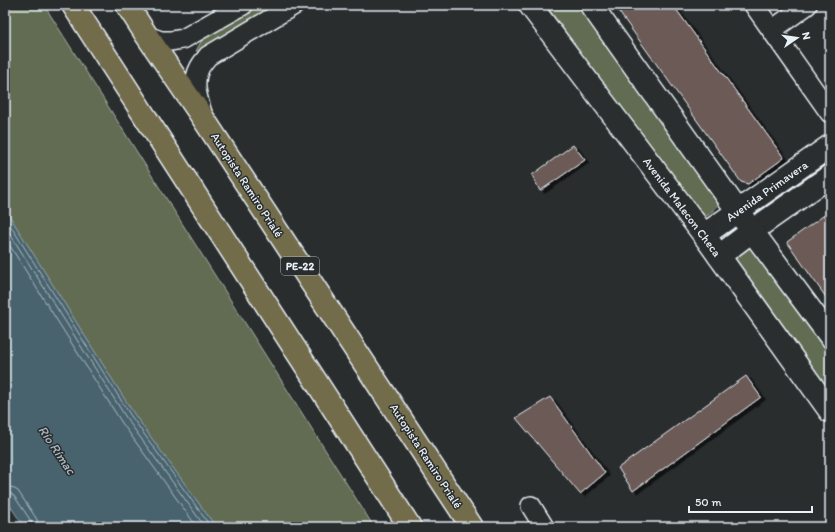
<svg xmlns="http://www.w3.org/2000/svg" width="835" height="532" font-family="Itim,sans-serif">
<defs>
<filter id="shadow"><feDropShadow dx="4.5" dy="2.5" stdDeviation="0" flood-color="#0009"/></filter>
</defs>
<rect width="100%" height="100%" fill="#2a2d2e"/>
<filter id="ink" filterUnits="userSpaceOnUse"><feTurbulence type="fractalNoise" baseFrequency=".025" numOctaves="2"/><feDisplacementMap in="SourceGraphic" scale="8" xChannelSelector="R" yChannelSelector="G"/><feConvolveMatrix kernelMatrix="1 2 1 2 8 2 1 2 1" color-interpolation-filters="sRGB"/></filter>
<g filter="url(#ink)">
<path fill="#626c52" stroke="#a5aea5" d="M 5,5 L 44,5 L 374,527 L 216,527 L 134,414 L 5,209 Z
M 261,5 L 281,5 L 205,51 L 196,51 L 202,40 Z
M 546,5 L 581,5 L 719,198 L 717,207 L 707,216 L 695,214 L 618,104 Z
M 830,154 L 830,169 L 768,213 L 761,204 Z
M 750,248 L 759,249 L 830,348 L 830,401 L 737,271 L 735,259 Z"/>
<path fill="#4a646e" stroke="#899ca5" d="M 5,209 L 134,414 L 216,527 L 24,527 L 5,498 Z"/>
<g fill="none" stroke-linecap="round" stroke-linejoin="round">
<path stroke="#a9b9c1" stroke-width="1" d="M 5,217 L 131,416 L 211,527
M 5,226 L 127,419 L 205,527
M 5,238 L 122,423 L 197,527
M 5,486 L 11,487 L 18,491 L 36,518 L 38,522 L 39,527
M 5,492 L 10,493 L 14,496 L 31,521 L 33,527"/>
</g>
<path fill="#6c5a57" stroke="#e8f1f8" filter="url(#shadow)" d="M 614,5 L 673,5 L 784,158 L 748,184 L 741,182 Z
M 573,145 L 585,160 L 540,191 L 532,175 Z
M 830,211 L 830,303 L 787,242 Z
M 746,376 L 761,397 L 633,491 L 618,468 Z
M 550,397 L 605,473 L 580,494 L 516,418 Z"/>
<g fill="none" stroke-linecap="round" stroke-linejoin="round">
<g stroke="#e8f1f8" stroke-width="22">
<path id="minor" d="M 754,5 L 830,113
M 772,30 L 807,5
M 147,36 L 161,41 L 171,41 L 183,39 L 243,5
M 202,113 C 198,99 192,83 199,69 C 201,64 205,60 208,56 L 294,5
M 531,506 L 544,527"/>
</g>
<g stroke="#e8f1f8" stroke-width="25">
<path id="tertiary" d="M 704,235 L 830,146
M 719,256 L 752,231 L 830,176"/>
</g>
<g stroke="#e8f1f8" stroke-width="25">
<path id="secondary" d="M 530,5 L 704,235 L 830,411
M 591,5 L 752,231 L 830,336"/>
</g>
<g stroke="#e8f1f8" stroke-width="25">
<path id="trunk" d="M 73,5 L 410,527
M 127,5 L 147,36 L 203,118 L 472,527"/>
</g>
<use href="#minor" stroke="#2a2d2e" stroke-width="19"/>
<use href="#tertiary" stroke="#2a2d2e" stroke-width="22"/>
<use href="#secondary" stroke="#2a2d2e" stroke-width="22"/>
<use href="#trunk" stroke="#736c4b" stroke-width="22"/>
</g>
</g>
<g text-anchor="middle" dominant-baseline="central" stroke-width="3" stroke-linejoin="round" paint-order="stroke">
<rect fill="#2a2d2e" stroke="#afb6bb" stroke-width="1" x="281" y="257" width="38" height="18" rx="3"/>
<g font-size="11" font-weight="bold" fill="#e8f1f8">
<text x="300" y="266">PE-22</text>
</g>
<g font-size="12" fill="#e8f1f8" stroke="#2a2d2e">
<text transform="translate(247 185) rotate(57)">Autopista Ramiro Prialé</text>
<text transform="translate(767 191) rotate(-35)">Avenida Primavera</text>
<text transform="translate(682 207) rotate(53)">Avenida Malecon Checa</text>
<text transform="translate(426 456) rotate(57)">Autopista Ramiro Prialé</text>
</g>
<g font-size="13" font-style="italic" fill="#a9b9c1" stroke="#2a2d2e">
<text transform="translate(57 450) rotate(56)">Río Rímac</text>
</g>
</g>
<rect width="835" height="532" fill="none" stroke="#2a2d2e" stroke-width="20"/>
<rect x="10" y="10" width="815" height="512" fill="none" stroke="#e8f1f8" stroke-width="1.5" filter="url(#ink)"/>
<g transform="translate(797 38) rotate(77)" stroke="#2a2d2e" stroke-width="3" paint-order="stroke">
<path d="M0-3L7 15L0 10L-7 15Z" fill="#e8f1f8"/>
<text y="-6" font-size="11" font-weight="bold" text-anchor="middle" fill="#e8f1f8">N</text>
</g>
<path d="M689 506v6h123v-6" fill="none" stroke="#e8f1f8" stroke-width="2"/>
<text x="695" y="506" font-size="12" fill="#e8f1f8" stroke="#2a2d2e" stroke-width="3" paint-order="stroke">50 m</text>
</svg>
